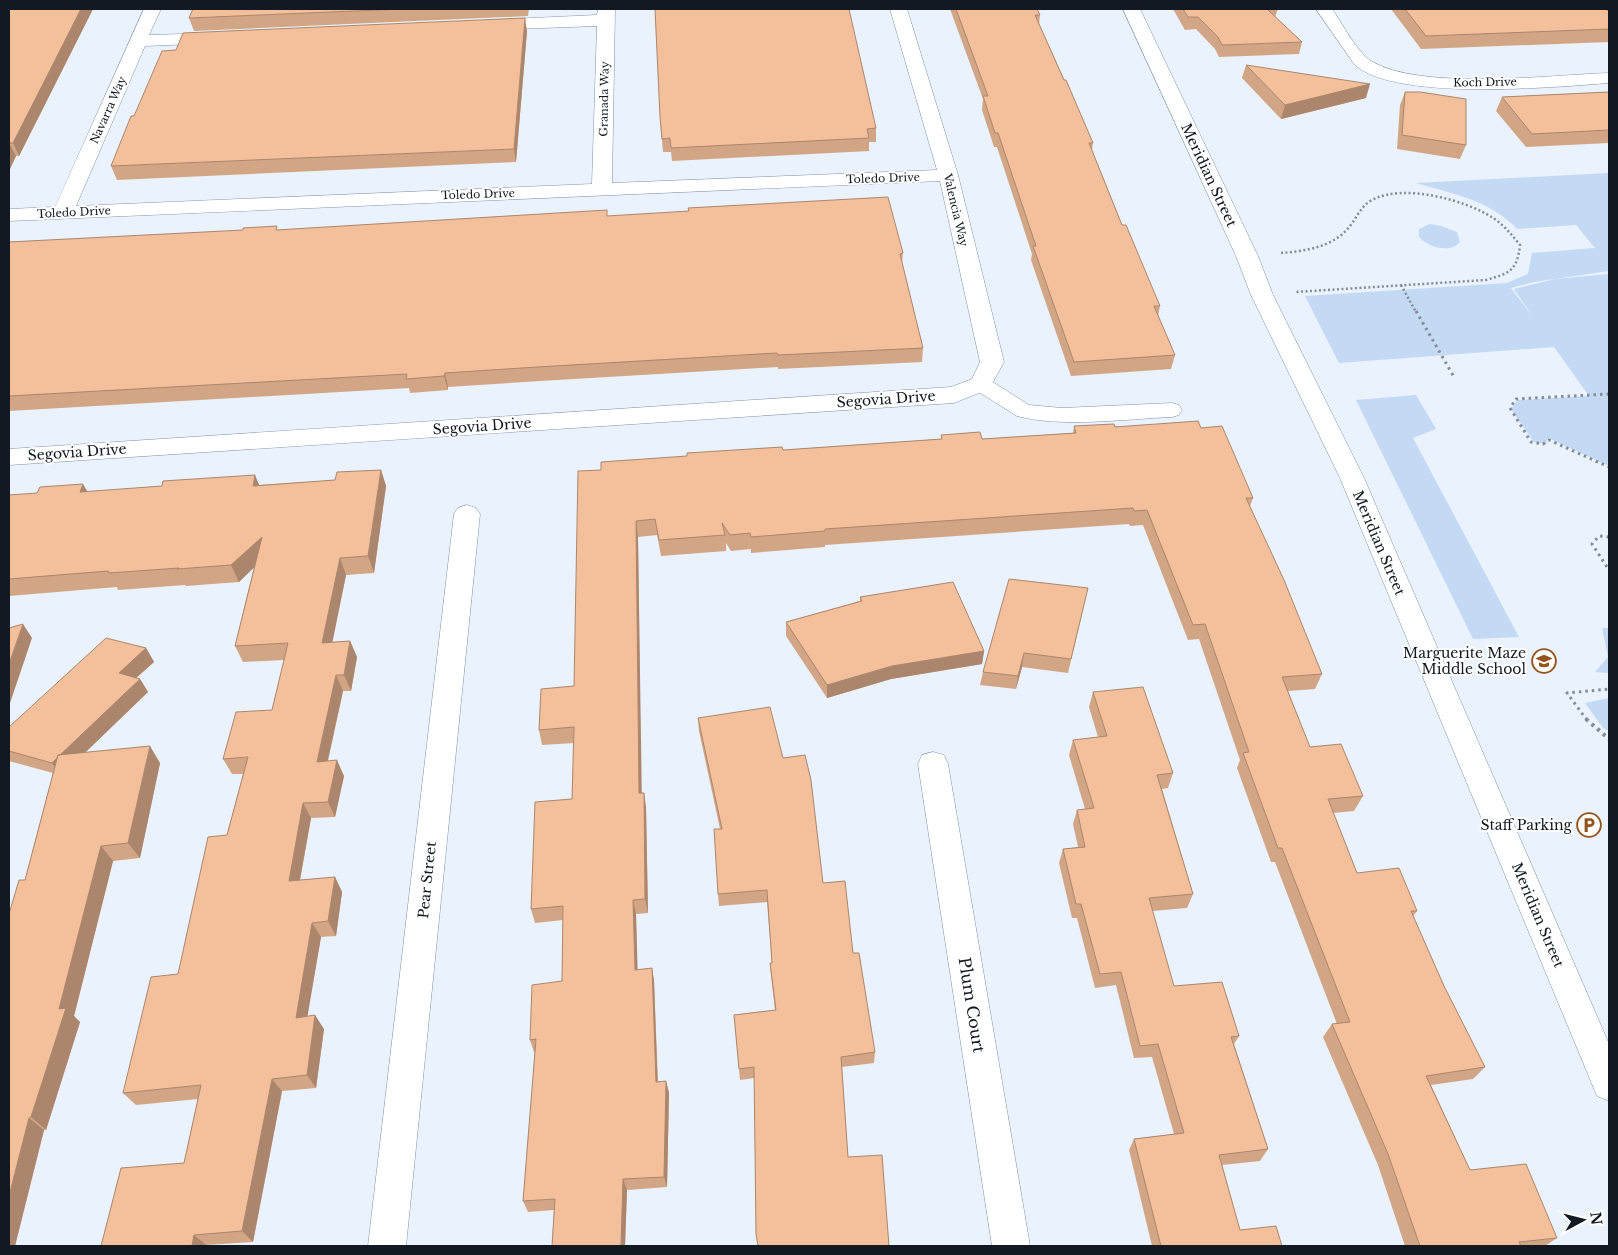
<svg xmlns="http://www.w3.org/2000/svg" width="1618" height="1255" font-family="'Libre Baskerville',serif">
<rect width="100%" height="100%" fill="#eaf2fd"/>
<path fill="#c3d9f4" d="M 1609,173 L 1609,271 L 1534,282 L 1511,288 L 1533,317 L 1514,289 L 1555,279 L 1609,274 L 1609,466 L 1548,438 L 1546,444 L 1534,442 L 1511,409 L 1518,400 L 1589,396 L 1554,347 L 1339,363 L 1305,296 L 1507,283 L 1528,274 L 1532,253 L 1595,248 L 1576,225 L 1517,229 C 1490,200 1453,194 1416,183 Z
M 1430,224 L 1441,226 L 1457,232 L 1460,242 C 1450,254 1428,247 1419,237 L 1419,229 Z
M 1416,395 L 1436,429 L 1413,438 L 1519,637 L 1473,639 L 1356,400 Z
M 1602,628 L 1609,628 L 1609,673 L 1595,672 L 1608,657 Z
M 1609,698 L 1609,731 L 1603,728 L 1585,703 Z"/>
<g fill="none" stroke-linecap="round" stroke-linejoin="round">
<g stroke="#7f92a9" stroke-width="1">
<path id="service" d="M 981,377 L 988,379 L 1029,405 L 1062,408 L 1172,403 L 1179,405 L 1182,410 L 1179,415 L 1172,417 C 1125,419 1062,428 1017,416 L 974,389 L 971,384 L 974,379 Z"/>
</g>
<g stroke="#7f92a9" stroke-width="1">
<path id="minor" d="M 144,9 L 161,9 L 149,35 L 217,33 L 223,34 L 226,38 L 223,42 L 217,43 L 145,46 L 76,206 L 592,184 L 597,26 L 489,30 L 483,29 L 480,25 L 483,21 L 489,20 L 597,15 L 598,9 L 615,9 L 612,183 L 937,170 L 890,9 L 907,9 L 958,175 L 1004,362 L 989,389 L 954,403 L 9,465 L 9,449 L 951,387 L 972,379 L 980,362 L 940,181 L 9,221 L 9,209 L 55,207 Z
M 1316,9 L 1332,9 C 1342,23 1357,52 1371,61 C 1420,91 1551,75 1609,73 L 1609,83 C 1556,87 1392,102 1354,64 Z
M 467,505 L 476,508 L 480,514 L 406,1246 L 368,1246 L 454,514 L 458,508 Z
M 933,752 L 944,755 L 948,764 L 1030,1246 L 992,1246 L 918,764 L 922,755 Z"/>
</g>
<g stroke="#7f92a9" stroke-width="1">
<path id="tertiary" d="M 1123,9 L 1140,9 L 1258,256 L 1273,295 L 1364,478 L 1609,1044 L 1609,1101 L 1597,1096 L 1340,478 L 1251,295 L 1236,256 Z"/>
</g>
<path stroke="#848c96" stroke-width="2.5" stroke-dasharray="2 2.5" stroke-linecap="butt" d="M 1281,253 C 1306,251 1334,247 1350,226 C 1357,217 1361,206 1372,200 C 1403,183 1466,200 1493,218 C 1504,225 1512,235 1520,245 C 1517,271 1510,273 1486,280 L 1295,292
M 1401,285 L 1416,312"/>
<path stroke="#848c96" stroke-width="3" stroke-dasharray="2.5 4" stroke-linecap="butt" d="M 1416,311 L 1454,377
M 1609,394 L 1516,399 L 1510,408 L 1531,442 L 1543,444 L 1549,440 L 1609,467
M 1609,537 L 1599,536 L 1592,544 L 1609,570
M 1587,720 L 1567,693 L 1609,689"/>
<path stroke="#848c96" stroke-width="4" stroke-dasharray="3 4.5" stroke-linecap="butt" d="M 1586,719 L 1609,739"/>
<use href="#service" fill="#fff" fill-rule="evenodd"/>
<use href="#minor" fill="#fff" fill-rule="evenodd"/>
<use href="#tertiary" fill="#fff" fill-rule="evenodd"/>
</g>
<path fill="#d2a585" d="M 9,9 L 93,9 L 19,156 L 16,156 L 9,171 Z
M 193,9 L 529,9 L 528,16 L 194,31 L 189,18 Z
M 950,9 L 1037,9 L 1040,15 L 1039,24 L 1093,143 L 1092,151 L 1122,225 L 1160,306 L 1158,316 L 1175,355 L 1171,369 L 1071,376 L 1031,260 L 1032,254 L 997,147 L 994,147 L 982,110 L 983,99 Z
M 1173,9 L 1278,9 L 1275,17 L 1302,42 L 1299,54 L 1219,57 L 1215,49 L 1196,29 L 1185,30 Z
M 1391,9 L 1606,9 L 1609,12 L 1609,42 L 1421,49 Z
M 527,31 L 516,162 L 117,180 L 111,166 L 134,116 Z
M 1246,65 L 1366,98 L 1281,119 L 1242,78 Z
M 1405,92 L 1466,145 L 1460,159 L 1397,149 L 1400,105 Z
M 1609,92 L 1609,143 L 1526,147 L 1496,111 L 1502,97 Z
M 660,117 L 876,128 L 876,142 L 869,142 L 869,151 L 672,161 L 671,152 L 663,152 Z
M 607,216 L 903,253 L 902,263 L 923,348 L 922,362 L 778,369 L 778,367 L 540,381 L 448,387 L 448,390 L 410,393 L 409,388 L 9,411 L 9,242 Z
M 1074,426 L 1201,428 L 1253,498 L 1250,506 L 1322,674 L 1315,689 L 1288,691 L 1310,747 L 1363,796 L 1354,811 L 1333,813 L 1357,873 L 1417,911 L 1413,916 L 1444,986 L 1485,1067 L 1473,1079 L 1431,1085 L 1470,1170 L 1557,1238 L 1545,1246 L 1405,1246 L 1378,1165 L 1323,1037 L 1332,1024 L 1337,1024 L 1275,862 L 1271,862 L 1237,768 L 1240,760 L 1199,639 L 1188,640 L 1143,525 L 1130,526 L 1129,524 L 825,545 L 825,547 L 751,553 L 751,549 L 731,551 L 726,543 L 726,551 L 661,556 L 657,535 L 638,537 L 641,793 L 644,793 L 646,808 L 648,913 L 636,914 L 637,970 L 652,968 L 654,981 L 658,1082 L 666,1081 L 669,1093 L 667,1187 L 627,1190 L 625,1246 L 552,1246 L 554,1210 L 528,1212 L 523,1201 L 535,1052 L 534,1052 L 530,1040 L 562,981 L 563,920 L 535,923 L 531,909 L 572,799 L 574,743 L 542,745 L 539,730 L 574,686 L 601,470 L 783,450 L 941,439 L 941,435 L 982,439 L 1073,433 Z
M 381,470 L 386,486 L 374,573 L 346,575 L 332,642 L 350,641 L 357,657 L 351,691 L 343,691 L 328,761 L 344,776 L 335,817 L 311,818 L 300,880 L 335,877 L 342,892 L 336,936 L 321,937 L 307,1016 L 324,1029 L 316,1088 L 282,1091 L 253,1242 L 206,1245 L 205,1246 L 101,1246 L 184,1163 L 198,1099 L 136,1105 L 123,1093 L 178,974 L 227,835 L 243,774 L 232,774 L 223,759 L 272,710 L 284,660 L 243,662 L 235,646 L 254,567 L 239,582 L 186,586 L 185,585 L 118,590 L 117,587 L 9,596 L 9,495 L 259,485 L 335,480 Z
M 1088,588 L 1068,673 L 1022,667 L 1016,689 L 980,685 L 983,672 Z
M 860,597 L 984,651 L 982,664 L 891,679 L 827,698 L 786,636 L 786,622 L 860,601 Z
M 146,648 L 154,662 L 136,678 L 140,679 L 148,692 L 85,752 L 160,763 L 140,858 L 113,861 L 74,1016 L 80,1022 L 46,1130 L 44,1130 L 15,1246 L 9,1246 L 25,880 L 53,773 L 9,761 L 9,727 Z
M 1093,692 L 1173,773 L 1168,788 L 1162,789 L 1193,894 L 1187,908 L 1152,911 L 1174,986 L 1239,1036 L 1234,1044 L 1268,1149 L 1260,1161 L 1222,1165 L 1240,1230 L 1282,1246 L 1152,1246 L 1129,1150 L 1134,1139 L 1174,1134 L 1152,1057 L 1134,1058 L 1116,985 L 1095,988 L 1077,918 L 1072,918 L 1059,863 L 1063,849 L 1078,847 L 1073,824 L 1077,810 L 1085,809 L 1069,755 L 1073,740 L 1098,737 L 1089,707 Z
M 698,718 L 783,758 L 823,883 L 853,953 L 875,1052 L 874,1063 L 842,1067 L 848,1157 L 889,1246 L 754,1078 L 740,1080 L 734,1015 L 775,1010 L 771,975 L 770,963 L 772,963 L 767,902 L 719,906 L 718,894 L 720,829 L 699,731 Z"/>
<path fill="#ab866c" d="M 81,9 L 93,9 L 19,156 L 13,143 Z
M 525,18 L 527,31 L 516,162 L 514,149 Z
M 1370,84 L 1366,98 L 1281,119 L 1285,105 Z
M 9,143 L 16,156 L 9,171 Z
M 445,373 L 448,387 L 448,390 L 444,376 Z
M 381,470 L 386,486 L 374,573 L 368,556 Z
M 255,475 L 262,492 L 253,486 Z
M 83,484 L 93,501 L 80,492 Z
M 636,521 L 638,537 L 642,808 L 639,793 Z
M 262,537 L 269,553 L 239,582 L 231,565 Z
M 340,558 L 346,575 L 329,659 L 322,643 Z
M 23,624 L 32,638 L 9,706 L 9,664 Z
M 350,641 L 357,657 L 351,691 L 344,675 Z
M 146,648 L 154,662 L 127,686 L 119,673 Z
M 984,651 L 982,664 L 891,679 L 827,698 L 827,685 L 892,666 Z
M 1024,653 L 1022,667 L 1016,689 L 1018,676 Z
M 336,675 L 343,691 L 324,777 L 317,762 Z
M 140,679 L 148,692 L 61,776 L 52,763 Z
M 150,746 L 160,763 L 140,858 L 128,843 Z
M 337,760 L 344,776 L 335,817 L 328,802 Z
M 644,793 L 646,808 L 648,913 L 645,899 Z
M 303,803 L 311,818 L 297,896 L 289,881 Z
M 101,846 L 113,861 L 74,1016 L 80,1022 L 46,1130 L 31,1117 Z
M 335,877 L 342,892 L 336,936 L 328,921 Z
M 633,900 L 636,914 L 638,983 L 635,970 Z
M 312,923 L 321,937 L 305,1031 L 296,1018 Z
M 652,968 L 654,981 L 658,1094 L 656,1082 Z
M 315,1015 L 324,1029 L 316,1088 L 307,1075 Z
M 272,1079 L 282,1091 L 253,1242 L 242,1231 Z
M 666,1081 L 669,1093 L 667,1187 L 664,1177 Z
M 29,1118 L 44,1130 L 15,1246 L 9,1246 L 9,1196 Z
M 623,1179 L 627,1190 L 625,1246 L 621,1246 Z
M 194,1235 L 206,1245 L 205,1246 L 192,1246 Z"/>
<path fill="#f4c09b" stroke="#ab866c" d="M 9,9 L 81,9 L 13,143 L 9,143 L 9,144 Z
M 193,9 L 402,9 L 189,18 Z
M 655,9 L 849,9 L 876,128 L 867,129 L 869,138 L 671,148 L 670,138 L 662,139 L 660,117 Z
M 956,9 L 1037,9 L 1040,15 L 1035,15 L 1064,80 L 1066,80 L 1093,143 L 1089,143 L 1122,225 L 1126,225 L 1160,306 L 1154,306 L 1175,355 L 1074,362 L 1033,246 L 1036,246 L 998,133 L 995,133 L 983,96 L 988,96 Z
M 1183,9 L 1267,9 L 1302,42 L 1222,45 L 1218,37 L 1198,17 L 1188,17 Z
M 1405,9 L 1606,9 L 1609,12 L 1609,29 L 1426,36 Z
M 525,18 L 514,149 L 111,166 L 131,116 L 134,116 L 162,51 L 176,50 L 183,33 Z
M 1246,65 L 1370,84 L 1285,105 Z
M 1405,92 L 1420,92 L 1466,99 L 1466,145 L 1402,135 Z
M 1609,92 L 1609,130 L 1532,134 L 1502,97 Z
M 888,197 L 903,253 L 900,254 L 923,348 L 778,355 L 777,353 L 537,367 L 445,373 L 444,376 L 406,379 L 407,374 L 9,396 L 9,242 L 243,230 L 243,228 L 277,226 L 276,230 L 607,210 L 607,216 L 689,211 L 688,208 Z
M 1198,421 L 1201,428 L 1222,426 L 1253,498 L 1246,498 L 1284,580 L 1322,674 L 1282,677 L 1310,747 L 1341,744 L 1363,796 L 1328,799 L 1357,873 L 1399,868 L 1417,911 L 1411,911 L 1444,986 L 1485,1067 L 1426,1076 L 1470,1170 L 1526,1164 L 1557,1238 L 1519,1242 L 1521,1246 L 1420,1246 L 1388,1154 L 1332,1024 L 1350,1022 L 1282,848 L 1278,848 L 1243,753 L 1249,752 L 1205,624 L 1193,625 L 1147,510 L 1134,511 L 1133,508 L 825,529 L 825,531 L 751,537 L 750,533 L 730,535 L 722,523 L 725,535 L 659,540 L 655,519 L 636,521 L 639,793 L 644,793 L 645,899 L 633,900 L 635,970 L 652,968 L 656,1082 L 666,1081 L 664,1177 L 623,1179 L 621,1246 L 552,1246 L 555,1199 L 523,1201 L 536,1039 L 530,1040 L 532,985 L 562,981 L 563,906 L 531,909 L 535,802 L 572,799 L 574,727 L 539,730 L 541,689 L 574,686 L 578,471 L 601,470 L 601,462 L 687,456 L 687,453 L 782,447 L 783,450 L 942,439 L 941,435 L 980,432 L 982,439 L 1076,433 L 1074,426 L 1114,424 L 1115,427 Z
M 381,470 L 368,556 L 340,558 L 322,643 L 350,641 L 344,675 L 336,675 L 317,762 L 337,760 L 328,802 L 303,803 L 289,881 L 335,877 L 328,921 L 312,923 L 296,1018 L 315,1015 L 307,1075 L 272,1079 L 242,1231 L 194,1235 L 192,1246 L 101,1246 L 121,1168 L 184,1163 L 201,1085 L 123,1093 L 151,977 L 178,974 L 208,837 L 227,835 L 248,757 L 223,759 L 236,712 L 272,710 L 288,643 L 235,646 L 262,537 L 231,565 L 177,569 L 179,568 L 109,573 L 108,571 L 9,579 L 9,495 L 37,493 L 40,487 L 83,484 L 80,492 L 162,486 L 163,481 L 255,475 L 253,486 L 335,480 L 337,472 Z
M 1009,579 L 1088,588 L 1071,659 L 1024,653 L 1018,676 L 983,672 Z
M 953,582 L 984,651 L 892,666 L 827,685 L 786,622 L 862,601 L 860,597 Z
M 23,624 L 9,664 L 9,628 Z
M 106,638 L 146,648 L 119,673 L 140,679 L 60,755 L 58,755 L 57,758 L 52,763 L 9,751 L 9,727 Z
M 1143,687 L 1173,773 L 1157,775 L 1193,894 L 1149,898 L 1174,986 L 1222,982 L 1239,1036 L 1231,1037 L 1268,1149 L 1219,1155 L 1240,1230 L 1276,1226 L 1282,1246 L 1161,1246 L 1134,1139 L 1184,1133 L 1158,1044 L 1140,1046 L 1121,972 L 1100,974 L 1081,904 L 1076,904 L 1063,849 L 1085,847 L 1077,810 L 1094,808 L 1073,740 L 1107,736 L 1093,692 Z
M 770,707 L 783,758 L 805,755 L 811,780 L 823,883 L 845,881 L 853,953 L 859,953 L 875,1052 L 841,1057 L 848,1157 L 882,1155 L 889,1246 L 758,1246 L 756,1234 L 754,1067 L 739,1069 L 734,1015 L 776,1010 L 770,963 L 772,963 L 767,890 L 718,894 L 714,829 L 722,829 L 698,718 Z
M 150,746 L 128,843 L 101,846 L 59,1009 L 66,1008 L 31,1117 L 29,1118 L 9,1196 L 9,914 L 19,880 L 25,880 L 58,755 Z"/>
<defs>
<g id="school-ring" transform="scale(1.25)"><circle r="9.5" fill="#fff" stroke="#93531d" stroke-width="1.5"/><path d="M0-5L7-2L0 1L-7-2ZM-4 1L0 2.5L4 1V4Q0 6-4 4Z" fill="#93531d"/></g>
<g id="parking-ring" transform="scale(1.25)"><circle r="9.5" fill="#fff" stroke="#93531d" stroke-width="1.5"/><path d="M-3.5-5.5H1a3.5 3.5 0 0 1 0 7H-1V5.5H-3.5ZM-1-3.4V-.6H.8a1.4 1.4 0 0 0 0-2.8Z" fill="#93531d"/></g>
</defs>
<g fill-rule="evenodd">
<use href="#school-ring" x="1544" y="661"/>
<use href="#parking-ring" x="1589" y="825"/>
</g>
<g text-anchor="middle" dominant-baseline="central" stroke-width="4" stroke-linejoin="round" paint-order="stroke">
<g font-size="11" fill="#121922" stroke="#fff">
<text transform="translate(1485 82) rotate(-1)">Koch Drive</text>
<text transform="translate(604 99) rotate(-89)">Granada Way</text>
<text transform="translate(108 110) rotate(-66)">Navarra Way</text>
<text transform="translate(883 178) rotate(-2)">Toledo Drive</text>
<text transform="translate(478 194) rotate(-2)">Toledo Drive</text>
<text transform="translate(956 210) rotate(77)">Valencia Way</text>
<text transform="translate(74 212) rotate(-3)">Toledo Drive</text>
</g>
<g font-size="14" fill="#121922" stroke="#fff">
<text transform="translate(1209 175) rotate(65)">Meridian Street</text>
<text transform="translate(886 399) rotate(-4)">Segovia Drive</text>
<text transform="translate(482 426) rotate(-4)">Segovia Drive</text>
<text transform="translate(77 452) rotate(-4)">Segovia Drive</text>
<text transform="translate(1379 543) rotate(67)">Meridian Street</text>
<text transform="translate(427 880) rotate(-84)">Pear Street</text>
<text transform="translate(1538 915) rotate(67)">Meridian Street</text>
</g>
<g font-size="14" fill="#121922" stroke="#fff" text-anchor="end">
<text x="1526" y="653">Marguerite Maze<tspan x="1526" dy="16">Middle School</tspan></text>
<text x="1572" y="825">Staff Parking</text>
</g>
<g font-size="16" fill="#121922" stroke="#fff">
<text transform="translate(972 1005) rotate(81)">Plum Court</text>
</g>
</g>
<rect width="1618" height="1255" fill="none" stroke="#121922" stroke-width="20"/>
<g transform="translate(1583 1220) rotate(83)" stroke="#ffffff" stroke-width="4" paint-order="stroke">
<path d="M0-4L9 19L0 12L-9 19Z" fill="#121922"/>
<text y="-8" font-size="14" font-weight="bold" text-anchor="middle" fill="#121922">N</text>
</g>
</svg>
